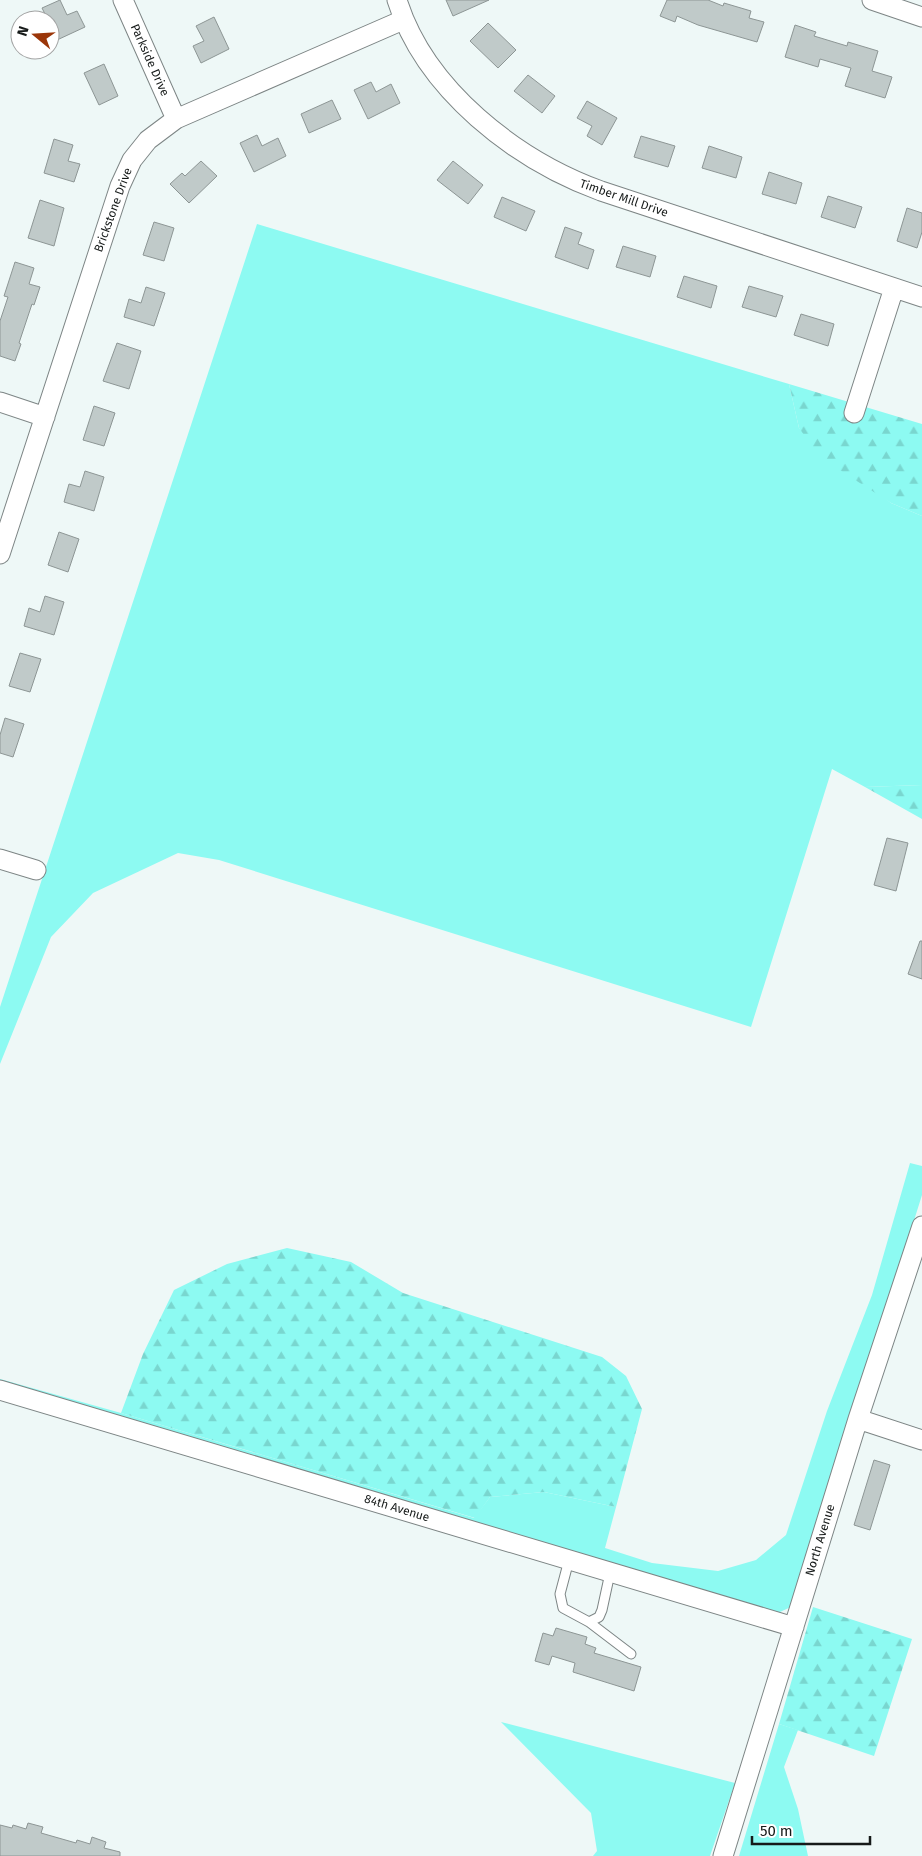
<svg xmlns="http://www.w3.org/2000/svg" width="922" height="1856" font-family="'Fira Sans',sans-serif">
<defs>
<pattern id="forest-firs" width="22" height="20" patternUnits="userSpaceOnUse" patternTransform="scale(1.25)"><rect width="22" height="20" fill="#8dfaf2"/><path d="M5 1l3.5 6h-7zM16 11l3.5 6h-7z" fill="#79d6cf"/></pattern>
</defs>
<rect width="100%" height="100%" fill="#eef8f7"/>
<path fill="#8dfaf2" d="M 257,224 L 789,384 L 799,428 L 891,503 L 922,516 L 922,785 L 865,787 L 832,769 L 751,1027 L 219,860 L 178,853 L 93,893 L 51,937 L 0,1064 L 0,1007 Z
M 910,1163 L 922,1166 L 922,1195 L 793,1606 L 769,1617 L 0,1382 L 0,1379 L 121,1413 L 474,1518 L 490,1497 L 544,1492 L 616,1507 L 605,1548 L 652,1563 L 718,1571 L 756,1560 L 786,1535 L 827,1411 L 872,1295 Z
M 501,1722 L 735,1783 L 710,1856 L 593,1856 L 597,1851 L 591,1813 Z
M 779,1724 L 798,1730 L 784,1767 L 798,1809 L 808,1856 L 739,1856 Z"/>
<path fill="url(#forest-firs)" d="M 789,384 L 922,424 L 922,516 L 891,503 L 821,458 L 799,428 Z
M 922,785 L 922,819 L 865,787 Z
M 287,1248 L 351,1262 L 403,1293 L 602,1357 L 626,1376 L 642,1409 L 616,1507 L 544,1492 L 490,1497 L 475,1518 L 121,1413 L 143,1354 L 174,1290 L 227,1264 Z
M 813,1607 L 912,1639 L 874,1756 L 779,1724 Z"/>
<path fill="#c0cac9" stroke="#8d9695" d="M 60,0 L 67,15 L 77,11 L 85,27 L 57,40 L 50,25 L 50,20 L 48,20 L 42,8 Z
M 446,0 L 489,0 L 453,16 Z
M 667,0 L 708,0 L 723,6 L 724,3 L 751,11 L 749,18 L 764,22 L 757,42 L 698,25 L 677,16 L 675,22 L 660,16 Z
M 214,17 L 229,49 L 201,63 L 193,46 L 204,41 L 196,26 Z
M 488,23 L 516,50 L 498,68 L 470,41 Z
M 795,25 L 816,32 L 814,36 L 847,46 L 848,42 L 878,51 L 872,71 L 892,77 L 885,98 L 845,86 L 851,68 L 820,59 L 818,67 L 785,57 Z
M 104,64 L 118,96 L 99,105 L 84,73 Z
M 528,75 L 555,96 L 542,113 L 514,91 Z
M 371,82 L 376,92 L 391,84 L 400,103 L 368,119 L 354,90 Z
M 332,100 L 341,119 L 309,133 L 301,114 Z
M 587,101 L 617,118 L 602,145 L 587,136 L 592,126 L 577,118 Z
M 257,135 L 262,146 L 278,138 L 286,156 L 254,172 L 240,143 Z
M 641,136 L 675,146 L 668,167 L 634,157 Z
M 54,139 L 73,145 L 68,161 L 80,164 L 74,182 L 44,173 Z
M 709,146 L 742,157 L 736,178 L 702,168 Z
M 201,161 L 217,176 L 189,203 L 170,184 L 182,173 L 185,176 Z
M 453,161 L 483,185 L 468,204 L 437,180 Z
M 769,172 L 802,183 L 796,204 L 762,194 Z
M 828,196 L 862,207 L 855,228 L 821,217 Z
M 502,197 L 535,211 L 526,231 L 494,217 Z
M 40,200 L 64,208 L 54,246 L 28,238 Z
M 907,208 L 922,213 L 922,232 L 917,248 L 897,241 Z
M 154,222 L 174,228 L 164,261 L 143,255 Z
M 565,227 L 582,233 L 578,244 L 594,250 L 588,269 L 555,257 Z
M 623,246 L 656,256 L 650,277 L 616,267 Z
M 15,262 L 34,268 L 29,284 L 40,287 L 34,305 L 32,304 L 19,343 L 21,344 L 15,361 L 0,356 L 0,321 L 8,297 L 4,296 Z
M 684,276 L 717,286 L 711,308 L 677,297 Z
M 749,286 L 783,296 L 776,317 L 742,307 Z
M 146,287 L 165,293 L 154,326 L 124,317 L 129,299 L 141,303 Z
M 801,314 L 834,324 L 828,346 L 794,335 Z
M 117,343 L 141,351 L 129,389 L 103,381 Z
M 94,406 L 115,413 L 104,446 L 83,440 Z
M 85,471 L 104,477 L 94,511 L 64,502 L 69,484 L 80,487 Z
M 59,532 L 79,539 L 68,572 L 48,565 Z
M 45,596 L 64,602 L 54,635 L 24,626 L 29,608 L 40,612 Z
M 20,653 L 41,659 L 30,692 L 9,686 Z
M 5,718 L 24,724 L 13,757 L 0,753 L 0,735 Z
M 887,838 L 908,843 L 896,891 L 874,885 Z
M 920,941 L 922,941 L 922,979 L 908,974 Z
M 874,1460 L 890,1465 L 870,1530 L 854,1525 Z
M 556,1628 L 587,1637 L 585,1644 L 596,1648 L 594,1653 L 641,1667 L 634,1691 L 573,1672 L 575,1663 L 552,1656 L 549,1665 L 535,1661 L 543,1633 L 553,1636 Z
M 28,1823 L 43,1827 L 41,1833 L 76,1843 L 77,1840 L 90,1844 L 92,1837 L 106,1842 L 104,1848 L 120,1852 L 120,1856 L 0,1856 L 0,1825 L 12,1828 L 13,1825 L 26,1829 Z"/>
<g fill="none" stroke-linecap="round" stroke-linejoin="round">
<g stroke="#7d8585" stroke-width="11">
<path id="service" d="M 569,1560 L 560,1594 L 563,1608 L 589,1622 L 631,1654
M 589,1622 L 599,1617 L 602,1610 L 610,1573"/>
</g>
<g stroke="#7d8585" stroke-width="21">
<path id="minor" d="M 123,0 L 176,119
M 397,0 C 425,90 516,160 601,191 L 922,297
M 872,0 L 922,17
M 0,402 L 45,417
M 854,413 L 894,288
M 0,554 L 120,186 L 132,160 L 148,140 L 176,119 L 403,20
M 0,859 L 36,870
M 0,1390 L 794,1627
M 858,1419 L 922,1440
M 723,1856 L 858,1419 L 922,1226"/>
</g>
<use href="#service" stroke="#fff" stroke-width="9"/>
<use href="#minor" stroke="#fff" stroke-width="19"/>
</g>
<g text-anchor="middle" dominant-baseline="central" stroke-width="4.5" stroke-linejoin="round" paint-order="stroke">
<g font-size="12" fill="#161a19" stroke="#fff">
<text transform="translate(150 60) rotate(66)">Parkside Drive</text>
<text transform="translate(624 198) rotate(19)">Timber Mill Drive</text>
<text transform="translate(113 210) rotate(-70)">Brickstone Drive</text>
<text transform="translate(397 1508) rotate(17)">84th Avenue</text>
<text transform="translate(820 1540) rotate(-73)">North Avenue</text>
</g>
</g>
<g transform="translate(35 35) rotate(288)"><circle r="24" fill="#ffffff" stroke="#a2a3a3"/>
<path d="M0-4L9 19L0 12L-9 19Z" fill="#9b3609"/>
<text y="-8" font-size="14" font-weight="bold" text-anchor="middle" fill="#161a19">N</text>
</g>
<path d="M752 1836v8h118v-8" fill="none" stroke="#161a19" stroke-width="2.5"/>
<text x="760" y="1836" font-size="15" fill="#161a19" stroke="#ffffff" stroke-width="4" paint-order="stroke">50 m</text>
</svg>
